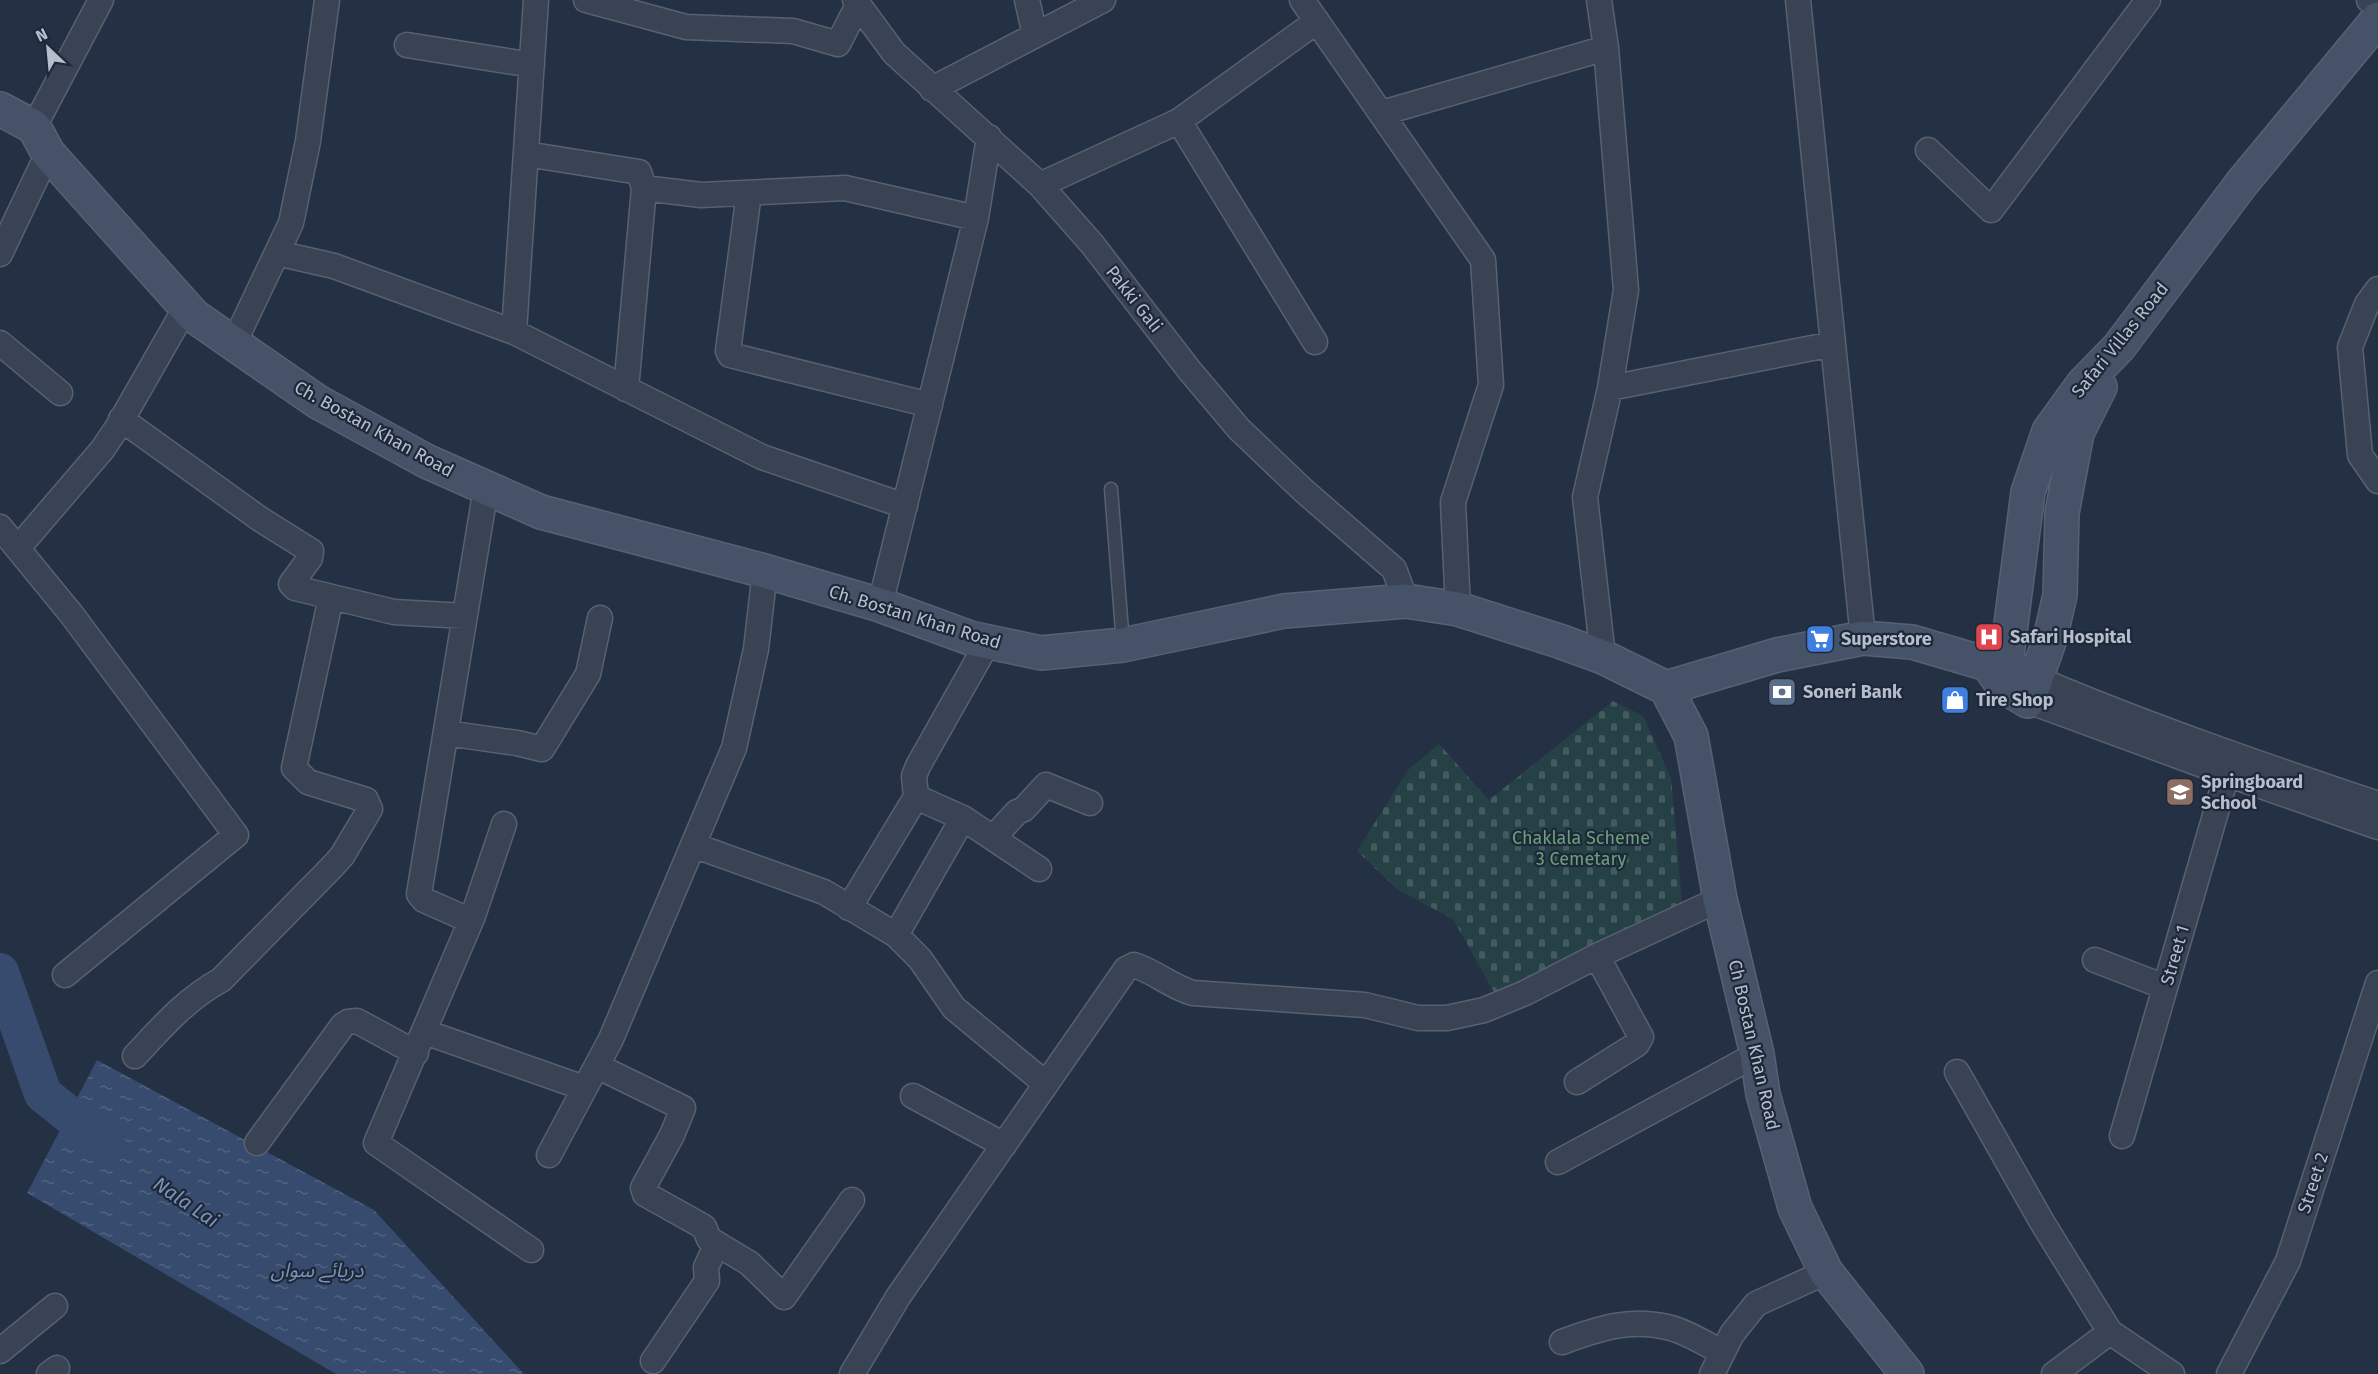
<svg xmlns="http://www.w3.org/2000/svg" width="2378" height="1374" font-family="'Fira Sans','Noto Sans Arabic',sans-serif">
<defs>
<pattern id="cemetery-stones" width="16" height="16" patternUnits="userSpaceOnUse" patternTransform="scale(1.5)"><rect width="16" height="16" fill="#264145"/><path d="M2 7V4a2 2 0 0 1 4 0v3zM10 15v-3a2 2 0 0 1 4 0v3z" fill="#435b5f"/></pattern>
<pattern id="water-ripples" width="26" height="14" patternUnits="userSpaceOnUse" patternTransform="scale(1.5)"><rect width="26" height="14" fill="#364b6d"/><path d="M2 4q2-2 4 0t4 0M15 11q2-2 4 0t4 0" fill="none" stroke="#516381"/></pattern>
</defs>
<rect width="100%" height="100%" fill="#243144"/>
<path fill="url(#cemetery-stones)" d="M 1613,701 L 1643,716 L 1671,778 L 1682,903 L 1498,999 L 1453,919 L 1398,890 L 1357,851 L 1408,770 L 1439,744 L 1489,800 Z"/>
<path fill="url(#water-ripples)" d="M 97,1060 L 374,1210 L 524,1374 L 336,1374 L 27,1193 Z"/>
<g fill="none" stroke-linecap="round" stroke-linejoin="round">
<path stroke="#364b6d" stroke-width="38" d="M 0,972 L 43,1094 L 107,1145"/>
<g stroke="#576171" stroke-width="15">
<path id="lane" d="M 1111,489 L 1123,644"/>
</g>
<g stroke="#576171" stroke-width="27">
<path id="street" d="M 586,0 L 686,27 L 793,31 L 838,44 L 858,5
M 855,0 L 894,53 L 1040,185 L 1092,244 L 1190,371 L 1239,429 L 1304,491 L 1394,569 L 1406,601
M 1027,0 L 1035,35
M 1302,0 L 1483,260 L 1491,385 L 1453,502 L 1458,609
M 1599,0 L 1606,48 L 1626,290 L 1610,388 L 1585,497 L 1603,657
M 1798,0 L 1863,638
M 2369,0 L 2378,7
M 407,45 L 532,65
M 932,89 L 1103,0
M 1382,113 L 1606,48
M 1179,121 L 1315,342
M 34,127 L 101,0
M 1928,150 L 1991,210 L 2148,0
M 526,154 L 639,172 L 644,188 L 626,389
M 1040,185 L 1179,121 L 1317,21
M 644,188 L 701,195 L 845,188 L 976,218
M 749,193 L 728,351 L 730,355 L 930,405
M 277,253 L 334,266 L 514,332 L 762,457 L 905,506
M 0,254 L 48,153
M 2378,289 L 2367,304 L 2350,347 L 2360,455 L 2378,481
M 514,332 L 536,0
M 0,343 L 60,393
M 234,343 L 291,223 L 308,141 L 327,0
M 1610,388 L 1833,344
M 121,419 L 260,519 L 311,551 L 310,558 L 291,584 L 295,588 L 394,612 L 465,616
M 0,527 L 72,615 L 236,835 L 65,975
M 18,548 L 102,450 L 117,428 L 186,307
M 880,605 L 976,218 L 989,137
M 2035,678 C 2148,726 2262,765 2378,804
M 2028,701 L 2227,774 L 2378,827
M 446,733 L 517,743 L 542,749 L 588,674 L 600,618
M 916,797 L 963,818 L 1039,869
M 504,824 L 473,916 L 376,1143 L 531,1250
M 993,838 L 1017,812 L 1024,809 L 1046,785 L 1090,803
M 693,845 L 824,892 L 896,935 L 920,959 L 954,1008 L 1046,1084
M 849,908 L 916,797 L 914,776 L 918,766 L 988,642
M 471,921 L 424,900 L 419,894 L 486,488
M 896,935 L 963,818
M 2095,960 L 2165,987
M 425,1032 L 584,1088
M 135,1056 C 162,1027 186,999 221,980 L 333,866 L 342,856 L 370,809 L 366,800 L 308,782 L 294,768 L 331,597
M 597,1066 L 683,1108 L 672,1135 L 643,1188 L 645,1194 L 704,1227 L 709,1239 L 749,1263 L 784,1297 L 852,1200
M 1957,1072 L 2042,1222 L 2110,1332 L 2172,1374
M 1577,1082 L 1637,1044 L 1641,1037 L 1597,956
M 913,1096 L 1004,1145
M 2122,1136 L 2227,774
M 257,1143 L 343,1025 L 348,1022 L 357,1021 L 416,1053
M 549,1155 L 611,1039 L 734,748 L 756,649 L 765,571
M 1558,1162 L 1757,1054
M 1562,1342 C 1597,1329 1629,1318 1667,1327 C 1686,1331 1705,1344 1722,1352
M 0,1351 L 55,1306
M 653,1361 L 707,1281 L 706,1267 L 717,1244
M 49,1374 L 57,1368
M 852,1374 L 898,1297 L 1126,969 L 1134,965 C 1156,972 1171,987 1193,993 L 1365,1005 L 1418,1018 L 1447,1018 L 1484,1010 L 1525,993 L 1597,956 L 1720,899
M 1712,1374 L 1732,1334 L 1756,1304 L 1826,1272
M 2054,1374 L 2110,1332
M 2229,1374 L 2288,1261 L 2378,983"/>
</g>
<g stroke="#576171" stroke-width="36">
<path id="secondary" d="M 0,109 L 34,127 L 48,153 L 194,316 L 318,402 L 426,461 L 541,512 L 761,570 L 880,605 L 970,638 L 1041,653 L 1123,645 L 1284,611 L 1406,601 L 1458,609 L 1559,641 L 1603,657 L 1666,688
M 1990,667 L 2003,686 L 2028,701 L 2050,639 L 2060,595 L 2062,513 L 2077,433 L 2100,387
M 2003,686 L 2028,492 L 2049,431 L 2083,384 L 2119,347 L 2242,183 L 2378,19
M 1666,688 L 1691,736 L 1720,899 L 1757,1054 L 1763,1094 L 1795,1208 L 1826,1272 L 1907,1374
M 1666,688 L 1777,655 L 1863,638 L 1912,642 L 1987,664 L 2007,662 L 2011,664"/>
</g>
<use href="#lane" stroke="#394354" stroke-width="12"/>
<use href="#street" stroke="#394354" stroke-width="24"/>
<use href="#secondary" stroke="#465267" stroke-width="33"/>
</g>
<defs>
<g id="hospital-square" transform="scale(1.5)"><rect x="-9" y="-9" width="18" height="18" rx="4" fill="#e0444e" stroke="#1d2839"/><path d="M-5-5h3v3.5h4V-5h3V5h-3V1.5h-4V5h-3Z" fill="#fff"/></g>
<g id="supermarket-square" transform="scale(1.5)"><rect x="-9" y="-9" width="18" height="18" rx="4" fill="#3f7fe0" stroke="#1d2839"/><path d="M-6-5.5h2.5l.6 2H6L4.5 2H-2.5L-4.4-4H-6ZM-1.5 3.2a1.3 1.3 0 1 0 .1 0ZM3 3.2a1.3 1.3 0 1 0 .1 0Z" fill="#fff"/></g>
<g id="bank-square" transform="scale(1.5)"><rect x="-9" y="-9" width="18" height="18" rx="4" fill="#5c6f8a" stroke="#1d2839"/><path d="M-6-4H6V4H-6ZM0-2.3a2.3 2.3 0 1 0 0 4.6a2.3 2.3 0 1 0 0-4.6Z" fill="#fff"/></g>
<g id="shop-square" transform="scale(1.5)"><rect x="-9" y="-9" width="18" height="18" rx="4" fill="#3f7fe0" stroke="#1d2839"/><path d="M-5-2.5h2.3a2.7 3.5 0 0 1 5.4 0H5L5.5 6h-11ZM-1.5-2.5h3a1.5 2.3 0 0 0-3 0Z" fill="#fff"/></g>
<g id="school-square" transform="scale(1.5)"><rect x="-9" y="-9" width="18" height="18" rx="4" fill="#8d6e63" stroke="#1d2839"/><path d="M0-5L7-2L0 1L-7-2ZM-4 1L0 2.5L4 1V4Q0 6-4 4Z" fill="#fff"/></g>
</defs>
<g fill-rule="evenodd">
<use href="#hospital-square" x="1989" y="637"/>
<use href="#supermarket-square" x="1820" y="639"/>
<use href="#bank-square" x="1782" y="692"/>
<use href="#shop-square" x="1955" y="700"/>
<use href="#school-square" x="2180" y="792"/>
</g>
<g text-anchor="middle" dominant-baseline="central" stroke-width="4.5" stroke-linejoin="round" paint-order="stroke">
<g font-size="18" fill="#b6becd" stroke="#1d2839">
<text transform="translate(1134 299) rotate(52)">Pakki Gali</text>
<text transform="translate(2120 340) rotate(-51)">Safari Villas Road</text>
<text transform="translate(374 429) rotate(29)">Ch. Bostan Khan Road</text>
<text transform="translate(915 617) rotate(17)">Ch. Bostan Khan Road</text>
<text transform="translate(2175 955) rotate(-74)">Street 1</text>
<text transform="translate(1754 1045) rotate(77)">Ch Bostan Khan Road</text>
<text transform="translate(2313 1183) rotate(-72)">Street 2</text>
</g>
<g font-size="18" font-weight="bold" fill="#b6becd" stroke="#1d2839" text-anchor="start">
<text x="2010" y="637">Safari Hospital</text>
<text x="1841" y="639">Superstore</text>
<text x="1803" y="692">Soneri Bank</text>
<text x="1976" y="700">Tire Shop</text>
<text x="2201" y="782">Springboard<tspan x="2201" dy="21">School</tspan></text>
</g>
<g font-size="18" fill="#6ba179" stroke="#1d2839">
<text x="1581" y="838">Chaklala Scheme<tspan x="1581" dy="21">3 Cemetary</tspan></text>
</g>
<g font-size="20" font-style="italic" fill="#7b93b7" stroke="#1d2839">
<text transform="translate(186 1202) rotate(34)">Nala Lai</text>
<text x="317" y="1270">دریائے سواں</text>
</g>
</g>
<g transform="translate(48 48) rotate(334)" stroke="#1d2839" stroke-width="4.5" paint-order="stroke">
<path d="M0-4.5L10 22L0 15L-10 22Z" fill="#b6becd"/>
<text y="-9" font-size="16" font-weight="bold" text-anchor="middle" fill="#b6becd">N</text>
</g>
</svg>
